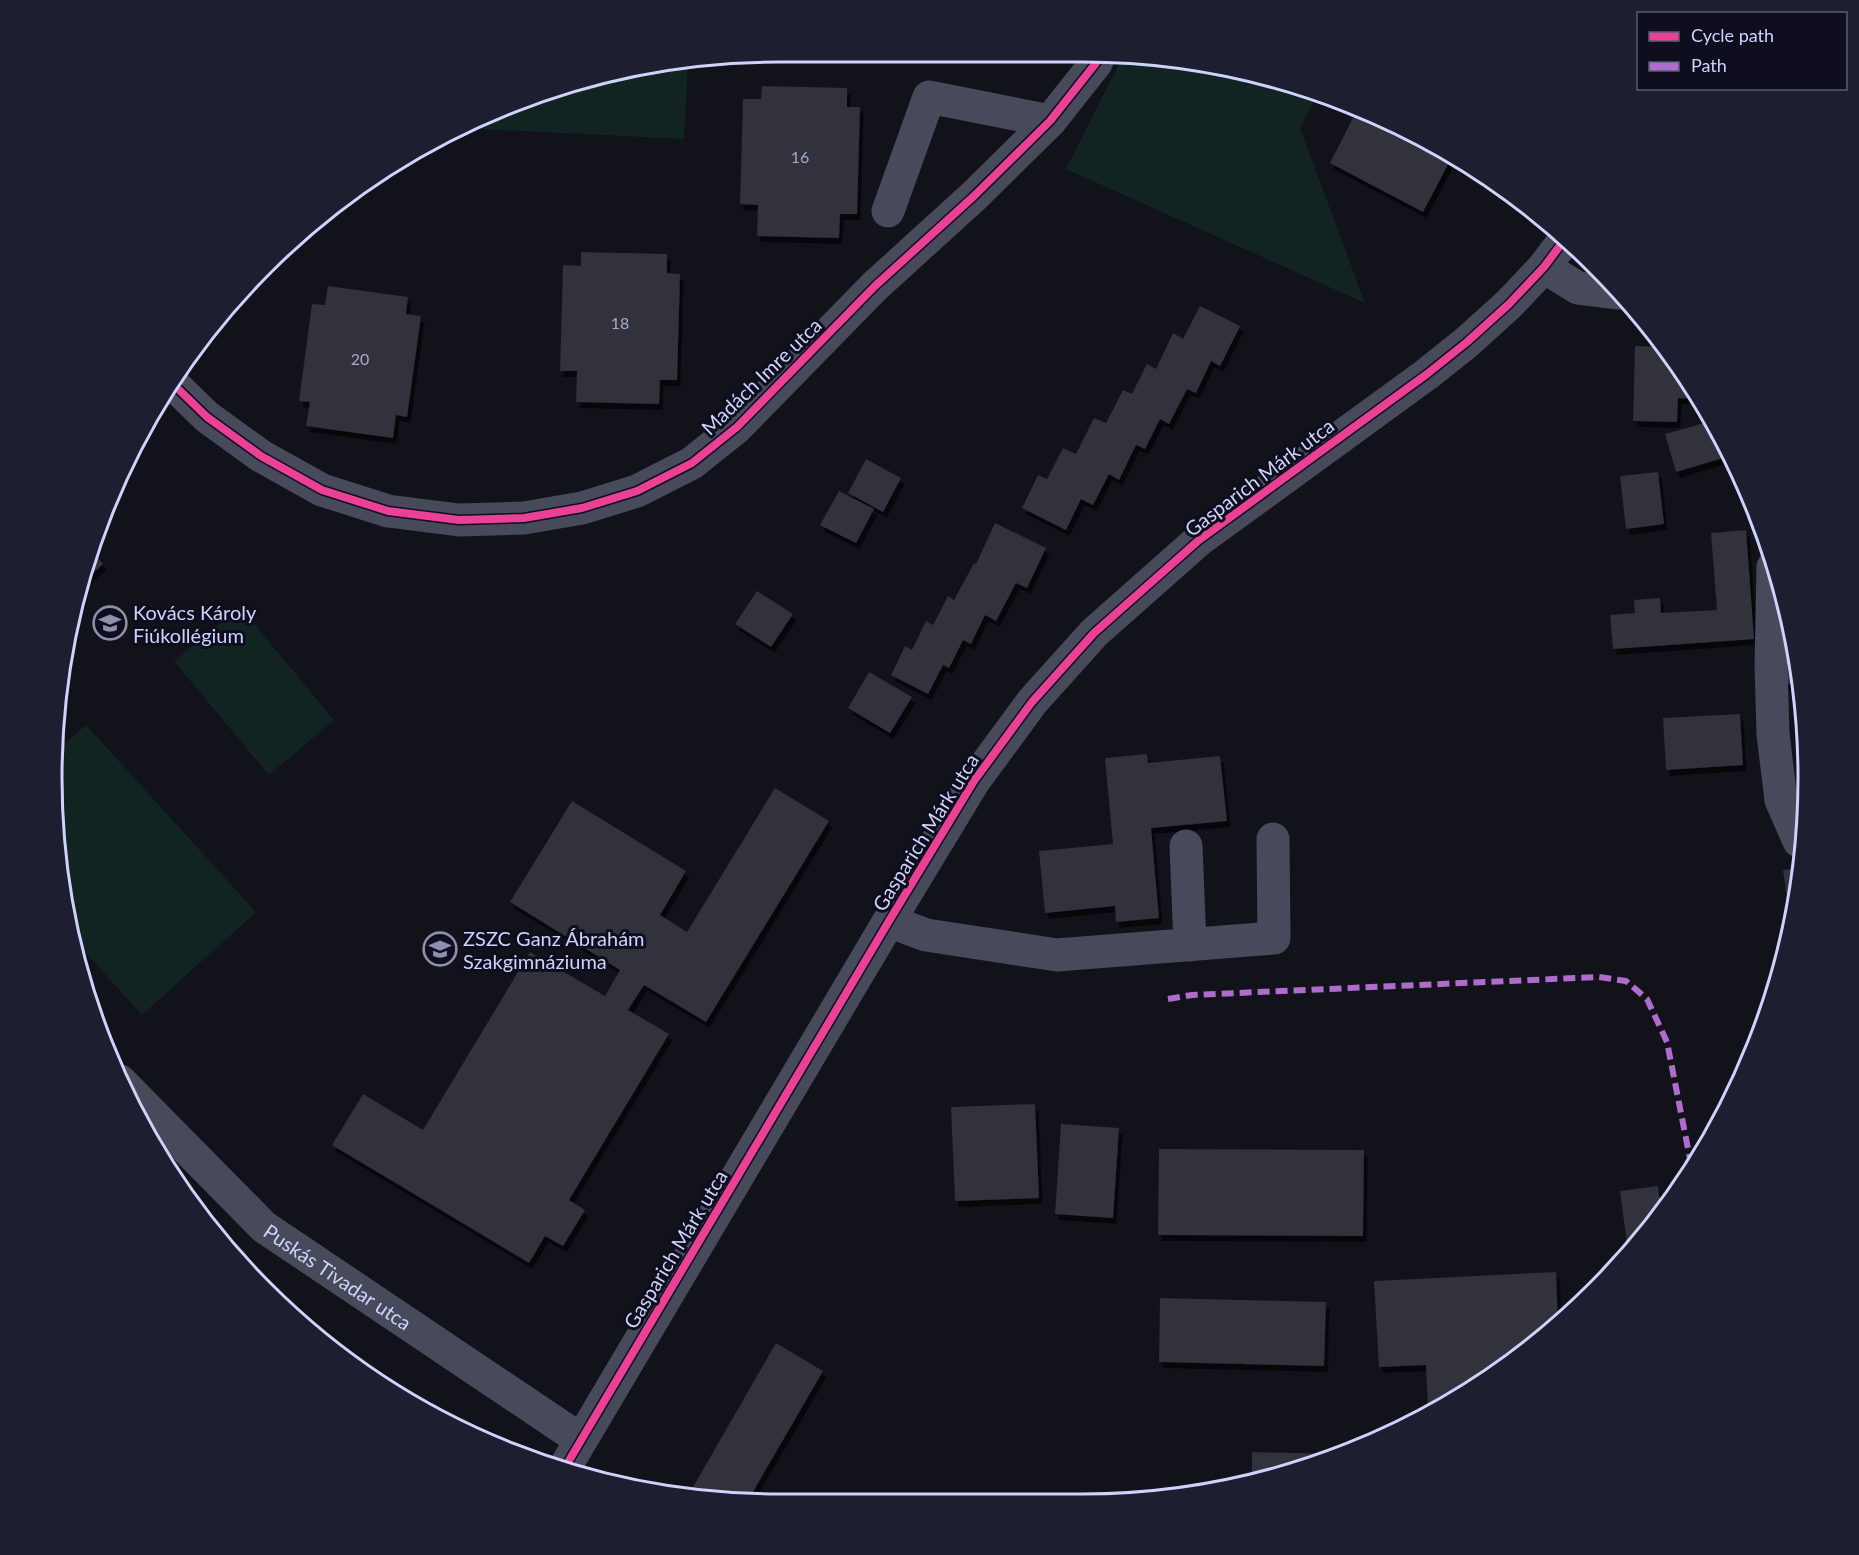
<svg xmlns="http://www.w3.org/2000/svg" width="1859" height="1555" font-family="Lato,sans-serif">
<defs>
<filter id="shadow"><feDropShadow dx="3.5" dy="6" stdDeviation="0" flood-color="#0009"/></filter>
</defs>
<rect width="100%" height="100%" fill="#12121a"/>
<path fill="#122421" d="M 1123,56 L 1176,57 L 1270,76 L 1317,94 L 1300,128 L 1365,303 L 1066,169 Z
M 688,63 L 684,139 L 462,128 L 590,76 Z
M 240,607 L 334,720 L 269,775 L 174,661 Z
M 86,725 L 256,912 L 142,1015 L 76,942 L 57,873 L 53,754 Z"/>
<path fill="#30303c" filter="url(#shadow)" d="M 762,86 L 847,88 L 847,107 L 860,107 L 857,214 L 840,214 L 839,238 L 757,236 L 758,205 L 740,204 L 743,99 L 761,99 Z
M 1342,103 L 1403,126 L 1453,155 L 1423,212 L 1330,163 L 1355,114 L 1340,106 Z
M 581,252 L 667,254 L 667,273 L 680,274 L 677,380 L 660,380 L 659,404 L 576,402 L 577,371 L 560,371 L 563,265 L 581,266 Z
M 328,286 L 408,297 L 406,314 L 421,316 L 407,417 L 396,415 L 393,438 L 306,426 L 310,402 L 299,401 L 312,304 L 325,305 Z
M 1200,306 L 1240,326 L 1220,366 L 1211,361 L 1196,393 L 1187,389 L 1169,424 L 1160,419 L 1145,449 L 1136,445 L 1119,480 L 1109,474 L 1093,505 L 1081,499 L 1066,530 L 1022,508 L 1038,475 L 1047,479 L 1063,448 L 1076,454 L 1094,418 L 1106,423 L 1123,390 L 1132,394 L 1147,364 L 1156,369 L 1173,333 L 1183,339 Z
M 1635,346 L 1663,347 L 1685,374 L 1699,399 L 1678,398 L 1677,422 L 1633,421 Z
M 1711,421 L 1730,456 L 1676,472 L 1665,434 Z
M 866,459 L 901,478 L 883,512 L 848,493 Z
M 1658,472 L 1664,524 L 1626,529 L 1620,476 Z
M 839,491 L 874,509 L 856,543 L 820,525 Z
M 995,523 L 1046,548 L 1027,588 L 1016,583 L 996,621 L 985,615 L 971,644 L 963,640 L 949,668 L 943,665 L 928,694 L 891,675 L 905,646 L 912,650 L 926,621 L 933,625 L 948,596 L 954,600 L 974,563 L 976,564 Z
M 1746,530 L 1754,639 L 1613,649 L 1610,615 L 1635,613 L 1634,600 L 1660,598 L 1661,613 L 1717,610 L 1711,533 Z
M 89,548 L 103,564 L 82,583 L 83,579 Z
M 757,591 L 793,614 L 771,647 L 735,624 Z
M 1785,633 L 1793,633 L 1794,635 L 1799,684 L 1784,684 Z
M 869,672 L 912,697 L 890,733 L 848,708 Z
M 1740,714 L 1743,765 L 1666,770 L 1663,718 Z
M 1147,754 L 1148,763 L 1220,756 L 1227,821 L 1151,828 L 1159,918 L 1116,922 L 1115,906 L 1045,913 L 1039,851 L 1113,844 L 1105,758 Z
M 775,788 L 829,821 L 706,1022 L 644,985 L 628,1010 L 669,1034 L 569,1200 L 585,1210 L 563,1246 L 545,1236 L 529,1263 L 332,1145 L 363,1094 L 423,1130 L 530,952 L 605,996 L 620,970 L 510,902 L 572,801 L 686,871 L 660,915 L 687,932 Z
M 1799,868 L 1795,906 L 1788,907 L 1783,870 Z
M 1035,1104 L 1039,1198 L 955,1201 L 951,1107 Z
M 1061,1124 L 1119,1128 L 1113,1218 L 1055,1214 Z
M 1159,1149 L 1364,1150 L 1363,1236 L 1158,1235 Z
M 1658,1186 L 1661,1211 L 1628,1252 L 1620,1191 Z
M 1556,1272 L 1558,1321 L 1485,1381 L 1439,1406 L 1428,1407 L 1426,1365 L 1379,1367 L 1374,1281 Z
M 1160,1298 L 1326,1302 L 1324,1366 L 1159,1362 Z
M 776,1343 L 823,1371 L 747,1502 L 730,1502 L 689,1494 Z
M 1252,1452 L 1339,1454 L 1339,1455 L 1252,1481 Z"/>
<g fill="none" stroke-linecap="round" stroke-linejoin="round">
<g stroke="#474a5b" stroke-width="33">
<path d="M 888,211 L 929,97 L 1050,121"/>
<path d="M 1544,267 L 1578,288 L 1619,293"/>
<path d="M 170,381 L 207,417 L 261,456 L 322,490 L 388,511 L 459,520 L 524,518 L 582,508 L 637,491 L 692,463 L 737,427 L 875,286 L 974,196 L 1050,121 L 1096,63 L 1099,56"/>
<path d="M 1773,567 L 1771,665 L 1773,734 L 1781,800 L 1799,841"/>
<path d="M 1186,846 L 1190,945"/>
<path d="M 889,921 L 926,935 L 1057,955 L 1274,938 L 1273,839"/>
<path id="s1" d="M 120,1081 L 264,1227 L 581,1440"/>
<path d="M 564,1469 L 889,921 L 974,781 L 1032,702 L 1094,633 L 1199,540 L 1427,374 L 1467,342 L 1509,304 L 1544,267 L 1565,239"/>
</g>
<path stroke="#b06ccc" stroke-width="6" stroke-dasharray="12 6" stroke-linecap="butt" d="M 1168,999 L 1192,995 L 1599,977 L 1626,981 L 1647,999 L 1667,1042 L 1692,1169"/>
<g stroke="#0e0e1e" stroke-width="11">
<path id="cycleway" d="M 170,381 L 207,417 L 261,456 L 322,490 L 388,511 L 459,520 L 524,518 L 582,508 L 637,491 L 692,463 L 737,427 L 875,286 L 974,196 L 1050,121 L 1096,63 L 1099,56
M 564,1469 L 889,921 L 974,781 L 1032,702 L 1094,633 L 1199,540 L 1427,374 L 1467,342 L 1509,304 L 1544,267 L 1565,239"/>
</g>
<use href="#cycleway" stroke="#ea4096" stroke-width="8"/>
</g>
<defs>
<g id="school-ring" transform="scale(1.725)"><circle r="9.5" fill="#0e0e1e" stroke="#8d8fac" stroke-width="1.5"/><path d="M0-5L7-2L0 1L-7-2ZM-4 1L0 2.5L4 1V4Q0 6-4 4Z" fill="#8d8fac"/></g>
</defs>
<g fill-rule="evenodd">
<use href="#school-ring" x="110" y="623"/>
<use href="#school-ring" x="440" y="949"/>
</g>
<g text-anchor="middle" dominant-baseline="central" stroke-width="6" stroke-linejoin="round" paint-order="stroke">
<g font-size="16" fill="#a7aacb">
<text x="800" y="156">16</text>
<text x="620" y="322">18</text>
<text x="360" y="358">20</text>
</g>
<g font-size="20" fill="#cfd2fb" stroke="#0e0e1e">
<text transform="translate(761 376) rotate(-44)">Madách Imre utca</text>
<text transform="translate(1259 477) rotate(-37)">Gasparich Márk utca</text>
<text transform="translate(925 832) rotate(-58)">Gasparich Márk utca</text>
<text transform="translate(675 1249) rotate(-59)">Gasparich Márk utca</text>
<text stroke="none"><textPath href="#s1" startOffset="294">Puskás Tivadar utca</textPath></text>
</g>
<g font-size="20" fill="#cfd2fb" stroke="#0e0e1e" text-anchor="start">
<text x="133" y="612">Kovács Károly<tspan x="133" dy="23">Fiúkollégium</tspan></text>
<text x="463" y="938">ZSZC Ganz Ábrahám<tspan x="463" dy="23">Szakgimnáziuma</tspan></text>
</g>
</g>
<path d="M0 0H1859V1555H0ZM778 62H1082A716 716 0 0 1 1798 778V778A716 716 0 0 1 1082 1494H778A716 716 0 0 1 62 778V778A716 716 0 0 1 778 62Z" fill="#1d1e30" fill-rule="evenodd"/>
<path fill="none" stroke="#cfd2fb" stroke-width="3" d="M778 62H1082A716 716 0 0 1 1798 778V778A716 716 0 0 1 1082 1494H778A716 716 0 0 1 62 778V778A716 716 0 0 1 778 62Z"/>
<rect x="1637" y="12" width="210" height="78" fill="#0e0e1e" stroke="#5b5c76" stroke-width="1.5"/>
<rect x="1649" y="32" width="30" height="9" fill="#ea4096" stroke="#5b5c76" stroke-width="1.5"/>
<text x="1691" y="42" font-size="18" fill="#cfd2fb">Cycle path</text>
<rect x="1649" y="62" width="30" height="9" fill="#b06ccc" stroke="#5b5c76" stroke-width="1.5"/>
<text x="1691" y="72" font-size="18" fill="#cfd2fb">Path</text>
</svg>
